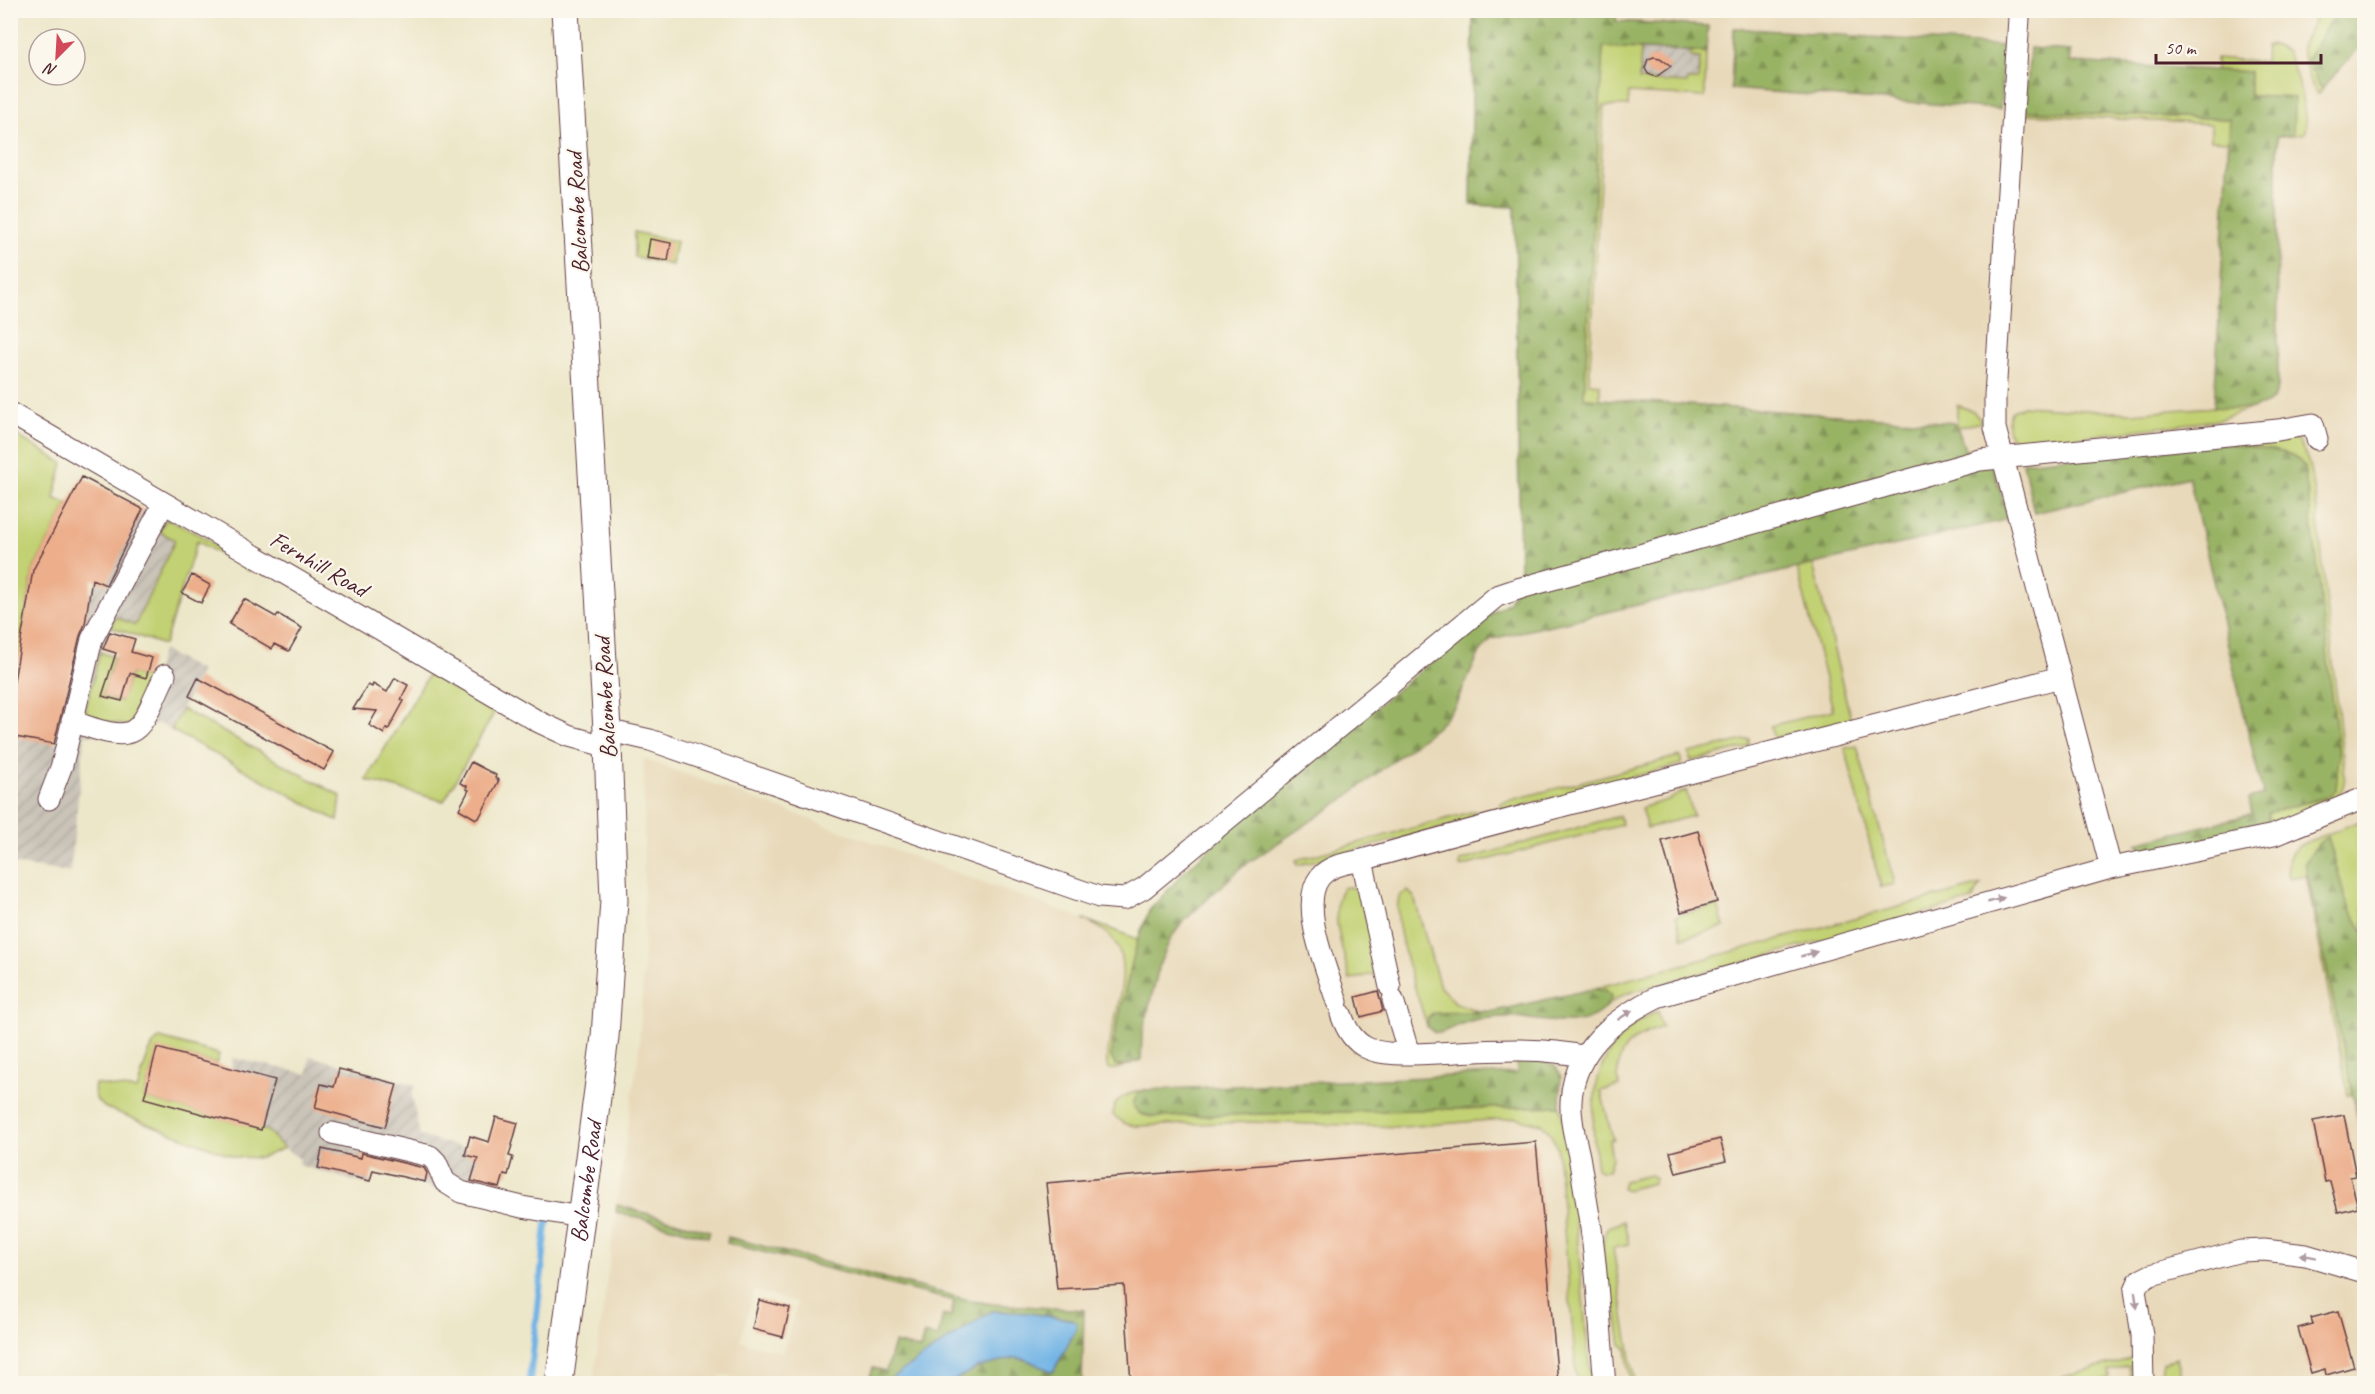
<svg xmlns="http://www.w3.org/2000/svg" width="2375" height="1394" font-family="Caveat,sans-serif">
<defs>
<pattern id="industrial-furrows" width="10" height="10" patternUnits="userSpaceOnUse" patternTransform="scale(1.5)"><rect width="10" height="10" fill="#c9c3b8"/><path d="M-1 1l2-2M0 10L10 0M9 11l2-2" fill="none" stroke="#aea79e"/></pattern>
<pattern id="forest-firs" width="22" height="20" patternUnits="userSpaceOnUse" patternTransform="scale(1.5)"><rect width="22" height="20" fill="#99b365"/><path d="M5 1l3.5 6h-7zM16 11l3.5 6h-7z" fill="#7f9153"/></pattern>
</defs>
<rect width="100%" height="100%" fill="#fbf7ec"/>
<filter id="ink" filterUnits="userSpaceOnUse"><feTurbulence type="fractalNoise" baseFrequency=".0167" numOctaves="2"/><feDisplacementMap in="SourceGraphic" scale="12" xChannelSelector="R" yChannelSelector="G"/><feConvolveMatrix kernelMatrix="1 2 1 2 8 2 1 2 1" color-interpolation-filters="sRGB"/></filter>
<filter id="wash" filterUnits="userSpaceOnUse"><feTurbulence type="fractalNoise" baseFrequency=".008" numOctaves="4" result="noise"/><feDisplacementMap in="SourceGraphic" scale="24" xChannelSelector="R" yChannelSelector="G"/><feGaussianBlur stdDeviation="1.35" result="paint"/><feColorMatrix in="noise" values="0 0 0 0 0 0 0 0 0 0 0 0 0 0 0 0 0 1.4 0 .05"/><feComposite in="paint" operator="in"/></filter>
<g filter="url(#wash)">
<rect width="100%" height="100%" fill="#ede7ca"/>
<path fill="#e8d9ba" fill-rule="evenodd" d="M 1605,11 L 2319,11 L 2302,42 L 2301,49 L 2311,84 L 2318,94 L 2364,42 L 2364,933 L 2305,863 L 2364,1149 L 2364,1383 L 870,1383 L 992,1304 L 729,1238 L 727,1243 L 955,1301 L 951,1317 L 943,1315 L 938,1337 L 920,1349 L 886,1371 L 873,1368 L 868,1383 L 741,1383 L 738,1380 L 729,1375 L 723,1375 L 710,1383 L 593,1384 L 616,1212 L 708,1237 L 710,1231 L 617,1205 L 639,1048 L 644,957 L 644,759 L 1138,939 L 1111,1057 L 1141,1060 L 1142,1034 L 1160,963 L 1171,938 L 1182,923 L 1243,866 L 1340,802 L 1438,726 L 1455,706 L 1479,654 L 1491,639 L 2008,519 L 1987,448 L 1965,450 L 1956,423 L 1584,398 ZM 1735,28 L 2003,46 L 2004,46 L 1732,89 ZM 2030,48 L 2070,51 L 2070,62 L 2250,72 L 2277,135 L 2278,387 L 2214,406 L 2230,119 ZM 2023,462 L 2305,472 L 2331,796 L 2267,813 L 2189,477 L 2034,513 ZM 1592,989 L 1595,1015 L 1582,1020 L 1560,1022 L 1509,1017 L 1473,1020 L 1442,1032 L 1436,1033 L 1430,1030 L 1435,1013 L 1495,1011 ZM 1537,1073 L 1540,1106 L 1153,1117 L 1145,1090 ZM 754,1291 L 797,1303 L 783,1353 L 740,1341 Z"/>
<path fill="url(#industrial-furrows)" d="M 1641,49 L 1690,52 L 1690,57 L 1700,58 L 1698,81 L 1688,83 L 1639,80 Z
M 143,509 L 163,521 L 175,540 L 135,625 L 116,617 L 100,652 L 85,711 L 93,719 L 134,717 L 146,678 L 153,680 L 162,650 L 201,671 L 171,730 L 158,723 L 136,736 L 85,735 L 70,872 L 11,864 L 11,736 L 58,744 L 68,686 L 74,686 L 89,596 L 97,581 L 106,585 Z
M 310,1056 L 415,1085 L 412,1097 L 420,1136 L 467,1149 L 466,1155 L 478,1158 L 470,1187 L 440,1191 L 407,1178 L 373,1170 L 369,1185 L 299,1165 L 300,1159 L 284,1148 L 268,1131 L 261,1130 L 274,1080 L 231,1068 L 233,1058 L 308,1074 Z"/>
<path fill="#c2d173" stroke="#86784f" stroke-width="1.5" d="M 2319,11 L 2337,11 L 2307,59 L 2316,80 L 2323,89 L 2318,94 L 2309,80 L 2301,46 Z
M 2274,45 L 2287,52 C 2294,67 2311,120 2304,134 L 2293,135 L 2294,98 L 2250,96 L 2250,72 L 2216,70 L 2216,58 L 2265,62 L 2266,46 Z
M 1603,47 L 1641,49 L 1639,80 L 1687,83 L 1688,80 L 1698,80 L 1700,58 L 1690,57 L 1690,52 L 1706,52 L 1705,97 L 1629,93 L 1628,106 L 1604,106 L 1589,383 L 1600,384 L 1600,399 L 1584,398 Z
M 2025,111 L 2230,119 L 2230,141 L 2211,140 L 2211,124 L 2025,114 Z
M 634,232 L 676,241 L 672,265 L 634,257 Z
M 2268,402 L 2218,420 L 2022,444 C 2006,441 2005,422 2012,411 L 2023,406 L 2131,413 L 2214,407 L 2237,409 Z
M 1957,405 L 1973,411 L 1982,422 L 1957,427 Z
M 11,432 L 63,463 L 54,498 L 68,504 L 33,570 L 11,704 Z
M 2295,437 C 2310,455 2312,479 2316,501 L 2345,777 C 2344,783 2343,790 2339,795 C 2330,807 2286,820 2270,825 L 2267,813 L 2331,796 L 2339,756 L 2305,472 L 2304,467 L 2283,452 L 2211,443 Z
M 167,519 L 202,536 L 249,565 L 249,571 L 197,541 L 164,645 L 111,627 L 116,617 L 135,625 L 175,540 L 158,531 Z
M 1813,564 L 1851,720 L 1774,738 L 1770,726 L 1833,710 L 1797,568 Z
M 100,652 L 114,657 L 102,696 L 121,701 L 131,673 L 146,678 L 134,717 L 129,726 L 93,719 L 85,711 Z
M 429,674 L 494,713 L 444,801 L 366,780 Z
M 182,709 L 341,796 L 338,821 L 171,730 Z
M 1749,739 L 1749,745 L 1745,748 L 1691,761 L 1689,753 Z
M 1857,746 L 1895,884 L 1881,887 L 1845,748 Z
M 1680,756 L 1682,764 L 1502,811 L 1500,803 Z
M 1686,790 L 1693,816 L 1647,828 L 1641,808 L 1670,799 Z
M 1475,811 L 1477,819 L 1297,865 L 1296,860 Z
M 1619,816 L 1622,825 L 1460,867 L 1460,861 Z
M 2364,819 L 2364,933 L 2346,901 L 2328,837 L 2318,844 L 2305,863 L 2353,1094 L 2348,1095 L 2306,875 L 2289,878 C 2282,846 2304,843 2328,834 C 2340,829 2352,824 2364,819 Z
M 1981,885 L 1972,900 L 1625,994 L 1612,1002 L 1600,1012 L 1612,996 L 1611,994 L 1599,989 L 1592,989 Z
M 1349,887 L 1359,890 L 1381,972 L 1350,980 C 1345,956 1327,909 1343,888 Z
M 1408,891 L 1414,897 L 1440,987 L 1456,1003 L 1481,1012 L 1432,1014 L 1427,1026 C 1419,999 1389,919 1400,895 Z
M 1718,905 L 1724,927 L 1682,938 L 1676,916 Z
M 1083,919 L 1138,939 L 1114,1037 L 1118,1066 L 1141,1060 L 1116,1069 L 1110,1069 L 1107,1067 L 1107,1055 C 1112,1019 1139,961 1107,933 C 1100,927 1091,923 1083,919 Z
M 1658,1011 L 1662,1027 C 1632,1037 1612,1050 1619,1086 L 1601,1091 L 1613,1139 L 1609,1140 L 1612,1158 L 1608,1171 L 1601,1171 L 1597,1169 C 1588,1105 1590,1040 1658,1011 Z
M 160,1038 L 219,1054 L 216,1064 L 157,1049 L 144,1098 L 268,1131 L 284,1148 L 261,1158 L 235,1157 L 106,1108 C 95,1101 93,1096 95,1084 L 137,1090 C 142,1077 148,1044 160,1038 Z
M 1145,1090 L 1140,1092 L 1134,1108 L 1143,1115 L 1153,1117 L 1560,1106 L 1568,1139 L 1591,1383 L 1577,1383 L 1557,1147 L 1550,1133 L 1542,1124 L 1516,1118 L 1403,1127 L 1252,1122 L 1136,1126 L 1126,1124 L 1113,1115 C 1112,1097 1130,1093 1145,1090 Z
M 1650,1175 L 1655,1178 L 1653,1183 L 1626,1190 L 1622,1188 L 1624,1181 Z
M 1624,1221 L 1629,1245 L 1613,1248 L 1635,1383 L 1631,1383 L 1626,1348 L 1621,1344 C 1619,1333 1618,1321 1616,1310 C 1611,1285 1594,1251 1608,1227 Z
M 2177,1358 L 2182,1380 L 2175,1383 L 2159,1383 L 2163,1362 Z
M 2130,1359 L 2135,1359 L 2137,1383 L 2131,1383 L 2129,1366 L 2109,1371 L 2110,1378 L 2089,1383 L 2038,1384 Z"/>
<path fill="url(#forest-firs)" stroke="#726948" stroke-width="1.5" d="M 2337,10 L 2364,11 L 2364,42 L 2322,89 L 2316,80 L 2307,59 Z
M 1473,11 L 1617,11 L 1616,21 L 1708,26 L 1706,52 L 1603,47 L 1584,398 L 1956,423 L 1965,450 L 1987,448 L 2009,519 L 1491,639 L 1479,654 L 1455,706 L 1438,726 L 1340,802 L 1243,866 L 1182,923 L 1171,938 L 1160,963 L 1142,1034 L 1141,1060 L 1126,1065 L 1115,1065 L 1111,1057 L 1114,1037 L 1138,939 L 1149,911 L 1184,872 L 1256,804 L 1493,612 L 1509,602 L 1520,578 L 1515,207 L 1471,205 Z
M 1734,28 L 2004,46 L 2000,109 L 1731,89 Z
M 2030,48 L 2070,51 L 2070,62 L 2250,72 L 2250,96 L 2294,98 L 2293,135 L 2277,136 L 2278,387 C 2275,414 2233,409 2214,407 L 2230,119 L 2025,111 Z
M 2211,443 C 2233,446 2295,446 2304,467 L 2317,562 L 2339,756 L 2336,790 L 2331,796 L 2267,813 L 2270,825 L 2148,852 L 2136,843 L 2252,814 L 2249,799 L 2263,795 L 2189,477 L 2034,513 L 2023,462 Z
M 2328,837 L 2346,901 L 2364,933 L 2364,1149 L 2305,863 L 2318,844 Z
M 1592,989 L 1606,990 L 1612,997 C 1595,1033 1547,1021 1516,1017 C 1504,1016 1491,1018 1479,1019 C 1464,1021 1453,1029 1439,1033 L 1433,1032 L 1427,1026 L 1428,1018 L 1435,1013 L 1495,1011 Z
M 1517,1061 L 1542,1061 L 1556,1067 L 1561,1077 L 1560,1106 L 1153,1117 L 1139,1113 L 1133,1104 L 1137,1094 L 1145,1090 L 1517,1073 Z
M 617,1205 L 710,1231 L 708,1237 L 620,1213 L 616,1212 Z
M 728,1237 L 973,1301 L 992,1304 L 1084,1310 L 1082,1383 L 950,1383 C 969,1371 998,1353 1022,1359 C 1033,1361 1043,1367 1053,1372 L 1075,1331 L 1070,1319 L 999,1311 L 987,1314 L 884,1383 L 868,1383 L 873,1368 L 886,1371 L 894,1343 L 920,1349 L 924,1334 L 938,1337 L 943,1315 L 951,1317 L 954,1301 L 727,1243 Z"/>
<path fill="#71b3e5" stroke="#5e6988" stroke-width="1.5" d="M 992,1311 L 1027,1313 L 1074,1320 L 1077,1324 L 1075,1331 L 1053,1372 L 1025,1359 L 1014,1358 L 977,1368 L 949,1383 L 884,1383 Z"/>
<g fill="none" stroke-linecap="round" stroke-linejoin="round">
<path stroke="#71b3e5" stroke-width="7" d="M 529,1384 L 547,1222"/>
</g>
<g id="blocks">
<path fill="#ecae8b" d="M 1654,57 L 1660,58 L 1671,66 L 1656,77 L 1648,74 L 1645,68 L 1648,59 Z
M 650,239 L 671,243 L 668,261 L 647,258 Z
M 82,477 L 143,509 L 106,585 L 92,579 L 85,624 L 80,636 L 54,744 L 10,736 L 10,704 L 33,570 Z
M 192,575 L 210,585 L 201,603 L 182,593 Z
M 244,599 L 276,617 L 278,614 L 302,628 L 289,651 L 274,644 L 272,649 L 229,624 Z
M 110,632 L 135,639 L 131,652 L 152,658 L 146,678 L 130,673 L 122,701 L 102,696 L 116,653 L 103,649 Z
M 198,678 L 334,752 L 324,770 L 189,696 Z
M 395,678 L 408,685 L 401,699 L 404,701 L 388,730 L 386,728 L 384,734 L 369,725 L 377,711 L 353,709 L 368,685 L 372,687 L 373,684 L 387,692 Z
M 471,762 L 496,775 L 495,778 L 499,780 L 479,818 L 476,819 L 459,809 L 469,790 L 466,789 L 467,786 L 460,783 Z
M 1698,831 L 1717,902 L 1681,912 L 1662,841 Z
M 1378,991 L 1383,1011 L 1361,1017 L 1356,997 Z
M 157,1048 L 275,1080 L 261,1130 L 144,1098 Z
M 339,1069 L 397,1084 L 385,1127 L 315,1108 L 321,1084 L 334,1087 Z
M 2344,1115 L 2356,1176 L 2350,1177 L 2358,1207 L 2338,1212 L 2330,1181 L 2325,1182 L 2313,1121 Z
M 496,1117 L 518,1123 L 509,1156 L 513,1157 L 508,1175 L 504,1174 L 500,1188 L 471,1181 L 478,1158 L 465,1155 L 470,1136 L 489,1142 Z
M 1720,1139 L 1726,1161 L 1676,1173 L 1670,1152 Z
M 1536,1142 L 1558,1383 L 1131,1383 L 1124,1285 L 1057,1289 L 1046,1183 Z
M 322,1149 L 361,1158 L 362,1153 L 424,1168 L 427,1173 L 425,1182 L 373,1170 L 370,1181 L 318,1168 Z
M 759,1300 L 790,1308 L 783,1337 L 752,1329 Z
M 2338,1311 L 2354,1367 L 2326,1375 L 2325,1369 L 2311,1373 L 2298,1328 L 2313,1324 L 2311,1318 Z"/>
</g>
</g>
<g filter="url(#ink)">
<use href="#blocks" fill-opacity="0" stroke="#623d43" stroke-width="1.5"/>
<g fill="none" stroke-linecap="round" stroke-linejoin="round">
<g stroke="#623d43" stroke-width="23">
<path id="minor" d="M 2019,18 L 1995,396 L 1995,428 L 2111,868
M 10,413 L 539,722 L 569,736 L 608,747
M 72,721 C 140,746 137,736 165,675
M 606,730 L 650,740 L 1099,897 L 1124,899 L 1144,888 L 1497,596 L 1521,588 L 1980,460 L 2278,430 L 2313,424 L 2317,439
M 49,799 L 62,765 L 92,639 L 164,503
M 1390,987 L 1362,860 C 1594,794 1828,740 2060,677
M 1393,1000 L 1409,1054 C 1463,1053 1533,1044 1585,1057
M 1337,1002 C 1328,972 1298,905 1320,877 C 1330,865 1348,863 1362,860
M 1341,1014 C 1353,1050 1373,1054 1409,1054
M 332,1133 L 430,1156 L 436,1162 L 445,1182 L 461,1192 L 522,1207 L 581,1217
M 1605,1384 C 1600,1332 1598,1279 1591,1228 C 1587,1204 1583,1180 1579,1156 C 1575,1138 1570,1120 1571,1102 C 1573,1050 1615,1018 1657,997 L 2111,868 L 2274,835 L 2364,798
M 2143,1384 L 2142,1335 L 2135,1290 L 2139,1281 L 2151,1275 L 2241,1251 L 2264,1250 L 2306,1255 L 2364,1272"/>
</g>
<g stroke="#623d43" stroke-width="29">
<g id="major">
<path id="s1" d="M 559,1384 L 605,1037 L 614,900 L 608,747 L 565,10"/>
</g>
</g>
<use href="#minor" stroke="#fff" stroke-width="21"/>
<use href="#major" stroke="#fff" stroke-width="27"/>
</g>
<defs><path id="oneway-solid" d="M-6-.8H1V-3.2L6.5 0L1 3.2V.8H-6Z" transform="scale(1.5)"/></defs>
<g fill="#ae9aa0">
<use href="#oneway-solid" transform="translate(1996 900) rotate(-16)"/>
<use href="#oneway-solid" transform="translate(1809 954) rotate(-16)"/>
<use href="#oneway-solid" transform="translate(1625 1015) rotate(-33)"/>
<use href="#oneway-solid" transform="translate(2308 1256) rotate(-170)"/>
<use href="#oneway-solid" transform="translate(2136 1300) rotate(82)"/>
</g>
</g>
<g text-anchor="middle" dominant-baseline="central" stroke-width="4.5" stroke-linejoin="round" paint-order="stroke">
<g font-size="24" fill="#4a1f2b" stroke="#fbf7ec">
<text transform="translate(577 213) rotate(-93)">Balcombe Road</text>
<text transform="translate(319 564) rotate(30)">Fernhill Road</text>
<text transform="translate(605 698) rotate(-93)">Balcombe Road</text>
<text stroke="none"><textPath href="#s1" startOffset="204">Balcombe Road</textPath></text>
</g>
</g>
<rect width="2375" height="1394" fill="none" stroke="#fbf7ec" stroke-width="36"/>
<g transform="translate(57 57) rotate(204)"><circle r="28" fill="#fbf7ec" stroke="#b4a19f" stroke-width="1.5"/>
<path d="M0-4.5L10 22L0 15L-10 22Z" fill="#d1495b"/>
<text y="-9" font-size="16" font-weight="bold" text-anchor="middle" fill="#4a1f2b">N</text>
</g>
<path d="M2156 54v9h165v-9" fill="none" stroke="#4a1f2b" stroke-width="3"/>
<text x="2165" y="54" font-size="18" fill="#4a1f2b" stroke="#fbf7ec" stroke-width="4.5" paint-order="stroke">50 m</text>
</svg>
